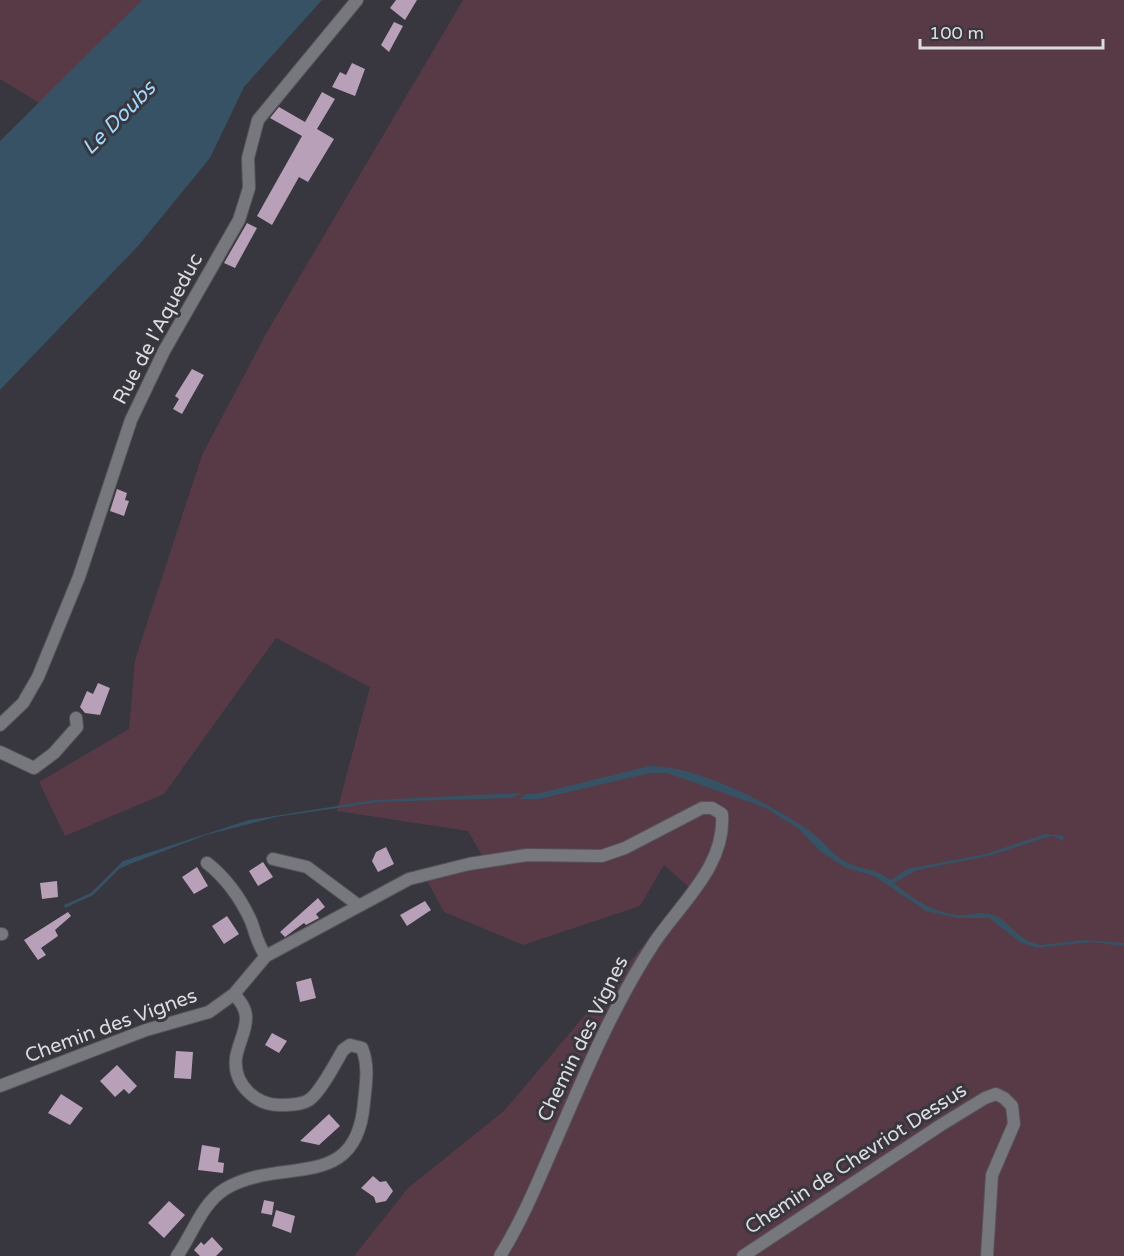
<svg xmlns="http://www.w3.org/2000/svg" width="1124" height="1256" font-family="'Varela Round',sans-serif">
<rect width="100%" height="100%" fill="#38363e"/>
<path fill="#573a46" d="M 0,0 L 142,0 L 41,104 L 0,79 Z
M 463,0 L 1124,0 L 1124,1256 L 354,1256 L 408,1188 L 505,1110 L 691,889 L 664,865 L 640,906 L 523,945 L 444,912 L 426,879 L 484,859 L 468,831 L 337,811 L 370,687 L 276,638 L 164,794 L 65,836 L 39,782 L 129,729 L 135,660 L 202,455 L 267,332 Z"/>
<path fill="#365264" d="M 142,0 L 322,0 L 244,87 L 210,158 L 138,246 L 0,390 L 0,141 Z
M 649,766 C 699,766 769,803 810,831 C 823,840 833,856 848,863 C 863,870 878,869 891,880 L 907,869 L 986,854 L 1046,834 L 1063,836 L 1063,841 L 1053,836 L 1047,837 L 989,856 L 917,870 L 894,883 C 913,899 935,914 961,915 C 972,915 982,911 993,915 C 1011,921 1014,939 1040,945 L 1086,940 L 1124,943 L 1124,946 L 1092,942 L 1036,948 L 1020,942 L 989,918 L 957,918 L 926,911 L 874,876 L 846,868 L 821,852 L 799,829 L 766,808 L 667,773 L 650,773 L 539,799 L 520,799 L 526,794 L 536,794 Z
M 523,793 L 511,798 L 379,802 L 276,817 L 206,835 L 130,864 L 119,869 L 93,895 L 65,908 L 64,905 L 91,893 L 123,861 L 249,820 L 374,800 Z"/>
<path fill="#b8a0b9" d="M 396,0 L 417,0 L 405,20 L 390,8 Z
M 394,22 L 403,26 L 389,52 L 381,45 Z
M 352,63 L 365,69 L 355,96 L 332,87 L 340,72 L 346,75 Z
M 322,92 L 335,99 L 317,129 L 334,139 L 308,182 L 299,177 L 272,225 L 257,216 L 302,136 L 270,118 L 279,107 L 305,122 Z
M 247,223 L 257,228 L 235,268 L 224,263 Z
M 192,369 L 204,375 L 182,414 L 173,409 L 179,399 L 175,396 Z
M 117,489 L 127,493 L 125,500 L 129,501 L 124,516 L 110,511 Z
M 98,683 L 110,688 L 100,715 L 85,713 L 80,707 L 87,691 L 93,694 Z
M 386,847 L 394,864 L 378,872 L 372,861 L 376,852 Z
M 263,862 L 273,877 L 258,886 L 249,871 Z
M 197,867 L 208,886 L 194,894 L 182,877 Z
M 57,881 L 58,897 L 42,899 L 40,883 Z
M 318,898 L 325,907 L 316,914 L 319,918 L 306,925 L 304,923 L 285,937 L 280,932 Z
M 425,901 L 431,910 L 407,926 L 400,915 Z
M 68,912 L 71,916 L 55,930 L 58,936 L 41,948 L 46,955 L 38,960 L 24,940 Z
M 227,916 L 239,934 L 224,944 L 212,926 Z
M 311,978 L 316,998 L 300,1002 L 296,982 Z
M 272,1033 L 287,1041 L 279,1053 L 265,1045 Z
M 176,1051 L 193,1052 L 191,1079 L 174,1078 Z
M 117,1065 L 137,1086 L 129,1094 L 124,1089 L 115,1097 L 100,1081 Z
M 61,1094 L 83,1108 L 70,1125 L 48,1113 Z
M 329,1114 L 340,1126 L 319,1145 L 300,1141 Z
M 202,1145 L 220,1148 L 218,1162 L 224,1163 L 223,1173 L 198,1170 Z
M 373,1176 L 380,1182 L 386,1181 L 393,1191 L 386,1201 L 376,1203 L 374,1197 L 361,1188 Z
M 264,1200 L 274,1202 L 272,1215 L 261,1213 Z
M 169,1201 L 185,1215 L 164,1238 L 148,1223 Z
M 276,1210 L 295,1216 L 291,1233 L 272,1226 Z
M 212,1237 L 223,1249 L 216,1256 L 200,1256 L 194,1250 L 201,1242 L 204,1245 Z"/>
<g fill="none" stroke-linecap="round" stroke-linejoin="round">
<g stroke="#56545b" stroke-width="14">
<path id="minor" d="M 0,752 L 34,768 L 54,753 L 77,727 L 76,718
M 273,859 L 307,867 L 358,905
M 207,863 C 226,878 241,899 251,921 C 256,934 257,944 266,956
M 0,934 L 2,934
M 0,1086 L 146,1030 L 209,1012 L 234,994 L 266,956 L 409,879 L 469,864 L 527,855 L 602,856 L 625,848 L 702,808 L 712,808 L 722,814 C 726,866 680,904 654,943 C 614,1004 586,1071 557,1138 C 539,1179 523,1219 500,1256
M 177,1256 C 192,1235 202,1203 225,1189 C 281,1155 357,1195 364,1102 C 366,1083 369,1066 362,1048 L 350,1045 L 343,1050 C 336,1062 320,1093 309,1100 C 301,1105 290,1105 281,1105 C 256,1106 233,1084 236,1058 C 238,1044 246,1032 246,1018 C 246,1008 240,1001 234,994
M 743,1256 L 941,1125 L 985,1098 L 996,1094 L 1004,1098 L 1012,1106 L 1014,1124 L 992,1175 L 987,1256"/>
</g>
<g stroke="#56545b" stroke-width="14">
<path id="tertiary" d="M 0,725 L 23,703 L 38,677 L 79,577 L 131,420 L 164,351 L 239,220 L 249,188 L 248,158 L 258,120 L 357,0"/>
</g>
<use href="#minor" stroke="#77787d" stroke-width="12"/>
<use href="#tertiary" stroke="#77787d" stroke-width="12"/>
</g>
<g text-anchor="middle" dominant-baseline="central" stroke-width="6" stroke-linejoin="round" paint-order="stroke">
<g font-size="20" fill="#dcdbe0" stroke="#38363e">
<text transform="translate(158 329) rotate(-62)">Rue de l'Aqueduc</text>
<text transform="translate(111 1026) rotate(-20)">Chemin des Vignes</text>
<text transform="translate(583 1039) rotate(-64)">Chemin des Vignes</text>
<text transform="translate(856 1159) rotate(-33)">Chemin de Chevriot Dessus</text>
</g>
<g font-size="21" font-style="italic" fill="#a3d8fd" stroke="#38363e">
<text transform="translate(119 118) rotate(-45)">Le Doubs</text>
</g>
</g>
<path d="M920 39v9h183v-9" fill="none" stroke="#dcdbe0" stroke-width="3"/>
<text x="929" y="39" font-size="18" fill="#dcdbe0" stroke="#38363e" stroke-width="4.5" paint-order="stroke">100 m</text>
</svg>
